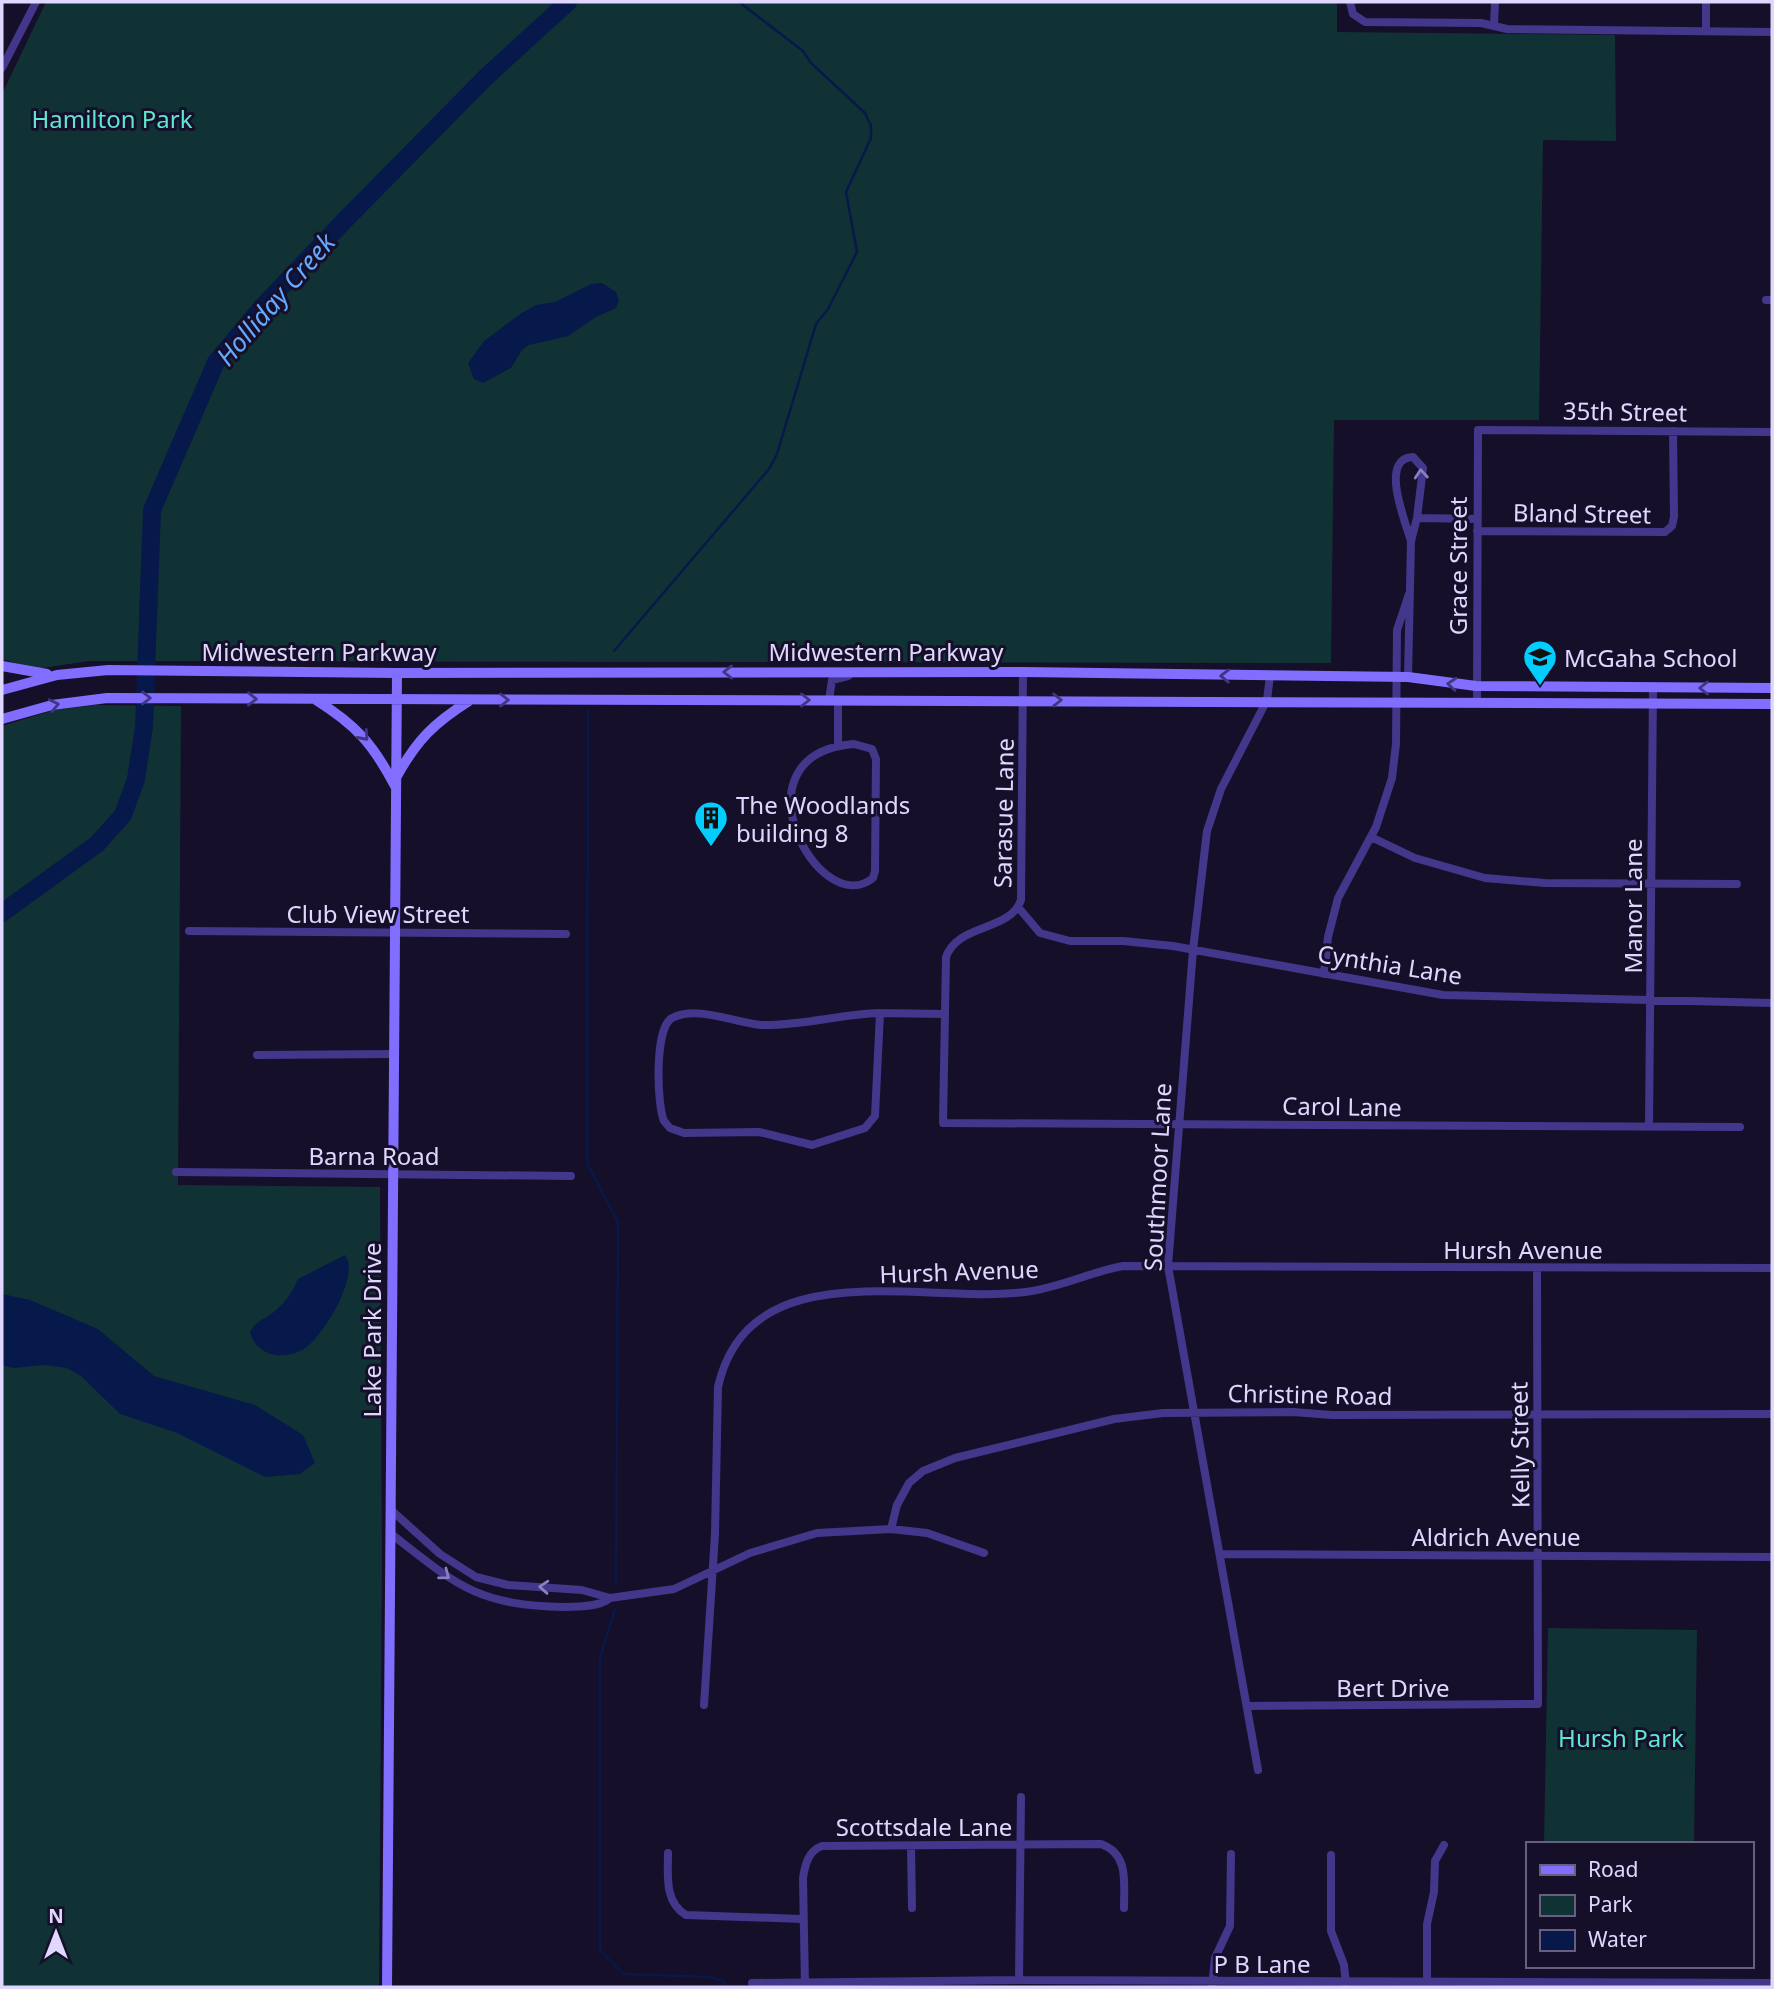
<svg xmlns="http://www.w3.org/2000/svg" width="1774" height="1989" font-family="'Noto Sans',sans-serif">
<rect width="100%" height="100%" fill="#160f2a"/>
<path fill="#113234" d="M 46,2 L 1337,2 L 1337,32 L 1615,35 L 1616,141 L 1543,140 L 1539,420 L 1334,420 L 1331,663 L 89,661 L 36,669 L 2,659 L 2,94 Z
M 94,705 L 181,706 L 178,1185 L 380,1187 L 382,1561 L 379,1987 L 2,1987 L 2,726 L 54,710 Z
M 1548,1628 L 1697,1630 L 1694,1844 L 1544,1844 Z"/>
<path fill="#07194a" d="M 602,283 L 616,292 L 619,301 L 616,308 L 596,317 L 568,336 L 529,345 L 522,350 L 511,368 L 483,383 L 474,379 L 468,363 L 484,341 L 520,314 L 536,305 L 555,302 L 591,284 Z
M 345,1255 C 361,1275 323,1337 304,1349 C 284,1361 256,1356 250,1332 C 256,1320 266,1319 275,1311 C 286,1302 292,1292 298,1279 Z
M 2,1294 L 30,1300 L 98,1329 L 154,1376 L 255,1405 L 303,1435 L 315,1463 L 300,1474 L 265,1477 L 177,1433 L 120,1414 L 81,1376 L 67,1368 L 45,1365 L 13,1368 L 2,1365 Z"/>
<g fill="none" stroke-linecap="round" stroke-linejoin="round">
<path stroke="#07194a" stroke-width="2.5" d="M 614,651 L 769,469 L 777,454 L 816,324 L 828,309 L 857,252 L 846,192 L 871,138 L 871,126 L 865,113 L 811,63 L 803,51 L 739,2
M 588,711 L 587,1156 L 588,1165 L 618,1222 L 616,1584
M 615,1609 L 600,1658 L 600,1950 L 623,1974 L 709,1977 L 723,1981 L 726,1987"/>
<path stroke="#07194a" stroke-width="18" d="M 2,913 L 97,844 L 123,815 L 136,779 L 144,727 L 152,510 L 216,362 L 262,307 L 346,219 L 486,77 L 568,2"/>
<path stroke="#43378b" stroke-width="8" d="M 1350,2 L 1353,14 L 1365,22 L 1481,23 L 1507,29 L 1772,32
M 1494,26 L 1495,2
M 1706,31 L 1706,2
M 2,68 L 36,2
M 1766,300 L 1772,300
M 1417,518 L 1477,519
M 1477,531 L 1665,532 L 1672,526 L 1674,517 L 1673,431
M 1023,672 L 1021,900 C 1010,932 958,923 946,957 L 943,1123 L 1740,1127
M 1408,677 L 1411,541 L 1417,518 L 1423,468 L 1413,457 C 1379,458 1405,521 1411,541
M 829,700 L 832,680 L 848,676
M 1477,702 L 1478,430 L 1772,432
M 854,744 L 872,749 L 876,759 L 875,871 L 873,878 C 819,922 729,754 854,744 Z
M 838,745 L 838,700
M 1371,837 L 1415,858 L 1485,878 L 1545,883 L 1737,884
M 1018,907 L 1040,933 L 1070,941 L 1123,941 L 1173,946 L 1443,995 L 1772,1003
M 189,931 L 566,934
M 1324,974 L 1328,937 L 1338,898 L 1376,827 L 1392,778 L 1396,744 L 1397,630 L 1409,594
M 880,1013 L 875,1116 L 865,1128 L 812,1145 L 759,1132 L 684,1133 L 670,1128 L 664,1121 C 657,1105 654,1028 672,1018 C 698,1005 735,1023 762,1025 C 801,1026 841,1014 880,1013 Z
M 880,1013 L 944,1014
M 257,1055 L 393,1054
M 1649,1126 L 1653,687
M 176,1172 L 571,1176
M 390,1509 L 440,1554 L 476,1577 L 508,1585 L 582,1590 L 610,1598 L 674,1589 L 750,1553 L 817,1533 L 891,1529 L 927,1533 L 984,1553
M 891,1529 L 897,1505 L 909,1483 L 923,1471 L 955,1458 L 1114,1419 L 1163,1413 L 1293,1412 L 1332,1415 L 1772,1414
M 390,1533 C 457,1585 475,1605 564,1607 C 577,1607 600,1607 610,1598
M 1220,1554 L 1772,1557
M 704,1705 L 715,1534 L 718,1387 C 749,1249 924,1305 1025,1292 C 1059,1288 1090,1272 1123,1266 L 1772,1268
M 1248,1706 L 1538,1704 L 1537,1269
M 1258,1770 L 1168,1266 L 1193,950 L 1207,831 L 1221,789 L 1267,700 L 1270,676
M 911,1846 L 912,1908
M 668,1853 C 668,1875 664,1902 686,1915 L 802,1919
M 1331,1855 L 1331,1931 L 1344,1965 L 1346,1985
M 1019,1980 L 1021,1797
M 752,1983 L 1019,1980 L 1772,1983
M 1427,1983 L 1427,1924 L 1434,1892 L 1435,1861 L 1444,1845
M 805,1987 L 803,1878 C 805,1865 808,1851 822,1846 L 1101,1844 C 1129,1854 1124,1882 1124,1908
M 1212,1987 L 1215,1958 L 1230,1926 L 1231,1854"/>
<path stroke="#816eff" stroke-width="10" d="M 2,666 L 47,674
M 2,690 L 57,675 L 108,670 L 397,673 L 1023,672 L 1408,677 L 1476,686 L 1772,688
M 316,700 C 356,725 373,744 395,786
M 2,719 L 52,705 L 107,698 L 1772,704
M 397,776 C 417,740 434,723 469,701
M 387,1987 L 397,673"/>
</g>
<defs><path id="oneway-chevron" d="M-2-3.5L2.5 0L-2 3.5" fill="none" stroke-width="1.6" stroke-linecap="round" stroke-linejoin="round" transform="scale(1.75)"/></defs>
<g stroke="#8a7fbf">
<use href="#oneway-chevron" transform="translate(1421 474) rotate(-95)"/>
<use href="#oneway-chevron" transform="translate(445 1575) rotate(37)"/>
<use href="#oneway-chevron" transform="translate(544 1587) rotate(-176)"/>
</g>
<g stroke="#41357f">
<use href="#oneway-chevron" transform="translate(728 672) rotate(180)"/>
<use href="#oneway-chevron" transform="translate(1225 676) rotate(-179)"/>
<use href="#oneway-chevron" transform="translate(1452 684) rotate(-175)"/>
<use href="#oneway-chevron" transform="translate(1704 688) rotate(-180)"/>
<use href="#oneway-chevron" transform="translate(146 698)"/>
<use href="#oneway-chevron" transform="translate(252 699) rotate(1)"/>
<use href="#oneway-chevron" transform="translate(504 700)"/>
<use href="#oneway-chevron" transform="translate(805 700)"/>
<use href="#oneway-chevron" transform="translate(1057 700)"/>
<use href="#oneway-chevron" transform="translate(54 705) rotate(-12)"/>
<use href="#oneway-chevron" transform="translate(364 736) rotate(48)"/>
</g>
<defs>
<g id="school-pin" transform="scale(1.75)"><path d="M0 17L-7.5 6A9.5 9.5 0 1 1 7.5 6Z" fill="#03ccff" stroke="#160f2a"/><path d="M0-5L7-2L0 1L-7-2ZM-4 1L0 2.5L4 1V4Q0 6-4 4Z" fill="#111"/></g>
<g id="building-pin" transform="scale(1.75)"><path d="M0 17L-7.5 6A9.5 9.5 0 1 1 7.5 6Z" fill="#03ccff" stroke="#160f2a"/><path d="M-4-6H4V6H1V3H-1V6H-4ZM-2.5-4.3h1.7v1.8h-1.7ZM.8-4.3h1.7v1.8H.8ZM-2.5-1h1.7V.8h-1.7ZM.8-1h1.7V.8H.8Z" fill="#111"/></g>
</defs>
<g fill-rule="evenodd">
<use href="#school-pin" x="1540" y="657"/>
<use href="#building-pin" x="711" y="818"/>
</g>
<g text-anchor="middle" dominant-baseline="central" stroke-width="6" stroke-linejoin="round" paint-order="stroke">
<g font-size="24" fill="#5ce7d2" stroke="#160f2a">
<text x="112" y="118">Hamilton Park</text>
<text x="1621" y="1737">Hursh Park</text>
</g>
<g font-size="24" fill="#e0d7ff" stroke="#160f2a">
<text transform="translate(1625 411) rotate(1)">35th Street</text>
<text transform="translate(1582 513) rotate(1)">Bland Street</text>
<text transform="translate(1457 566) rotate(-90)">Grace Street</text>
<text x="319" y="651">Midwestern Parkway</text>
<text x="886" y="651">Midwestern Parkway</text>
<text transform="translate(1003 813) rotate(-89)">Sarasue Lane</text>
<text transform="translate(1632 906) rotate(-90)">Manor Lane</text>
<text x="378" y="913">Club View Street</text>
<text transform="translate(1390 964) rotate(9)">Cynthia Lane</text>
<text transform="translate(1342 1106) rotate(1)">Carol Lane</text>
<text x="374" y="1155">Barna Road</text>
<text transform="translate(1157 1177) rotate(-87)">Southmoor Lane</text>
<text x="1523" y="1249">Hursh Avenue</text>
<text transform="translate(959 1271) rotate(-2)">Hursh Avenue</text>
<text transform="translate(371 1330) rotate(-90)">Lake Park Drive</text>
<text transform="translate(1310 1394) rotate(1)">Christine Road</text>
<text transform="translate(1519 1445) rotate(-91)">Kelly Street</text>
<text x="1496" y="1536">Aldrich Avenue</text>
<text x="1393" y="1687">Bert Drive</text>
<text x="924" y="1826">Scottsdale Lane</text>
<text x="1262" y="1963">P B Lane</text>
</g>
<g font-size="24" fill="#e0d7ff" stroke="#160f2a" text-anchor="start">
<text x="1564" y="657">McGaha School</text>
<text x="736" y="804">The Woodlands<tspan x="736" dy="28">building 8</tspan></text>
</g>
<g font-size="26" font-style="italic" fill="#65a8ff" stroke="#160f2a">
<text transform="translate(275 299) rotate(-49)">Holliday Creek</text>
</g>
</g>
<rect width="1774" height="1989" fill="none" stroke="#e0d7ff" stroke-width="7"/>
<rect x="1526" y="1842" width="228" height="126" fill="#160f2a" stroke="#675f7f" stroke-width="2"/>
<rect x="1540" y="1865" width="35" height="10" fill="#816eff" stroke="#675f7f" stroke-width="2"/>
<text x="1588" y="1877" font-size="21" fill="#e0d7ff">Road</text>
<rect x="1540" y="1895" width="35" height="21" fill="#113234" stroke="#675f7f" stroke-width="2"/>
<text x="1588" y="1912" font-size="21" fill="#e0d7ff">Park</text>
<rect x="1540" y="1930" width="35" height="21" fill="#07194a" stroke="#675f7f" stroke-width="2"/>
<text x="1588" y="1947" font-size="21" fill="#e0d7ff">Water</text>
<g transform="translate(56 1933)" stroke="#160f2a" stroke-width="5" paint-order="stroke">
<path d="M0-5L12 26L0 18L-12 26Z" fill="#e0d7ff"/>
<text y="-10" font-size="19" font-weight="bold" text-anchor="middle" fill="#e0d7ff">N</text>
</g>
</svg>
